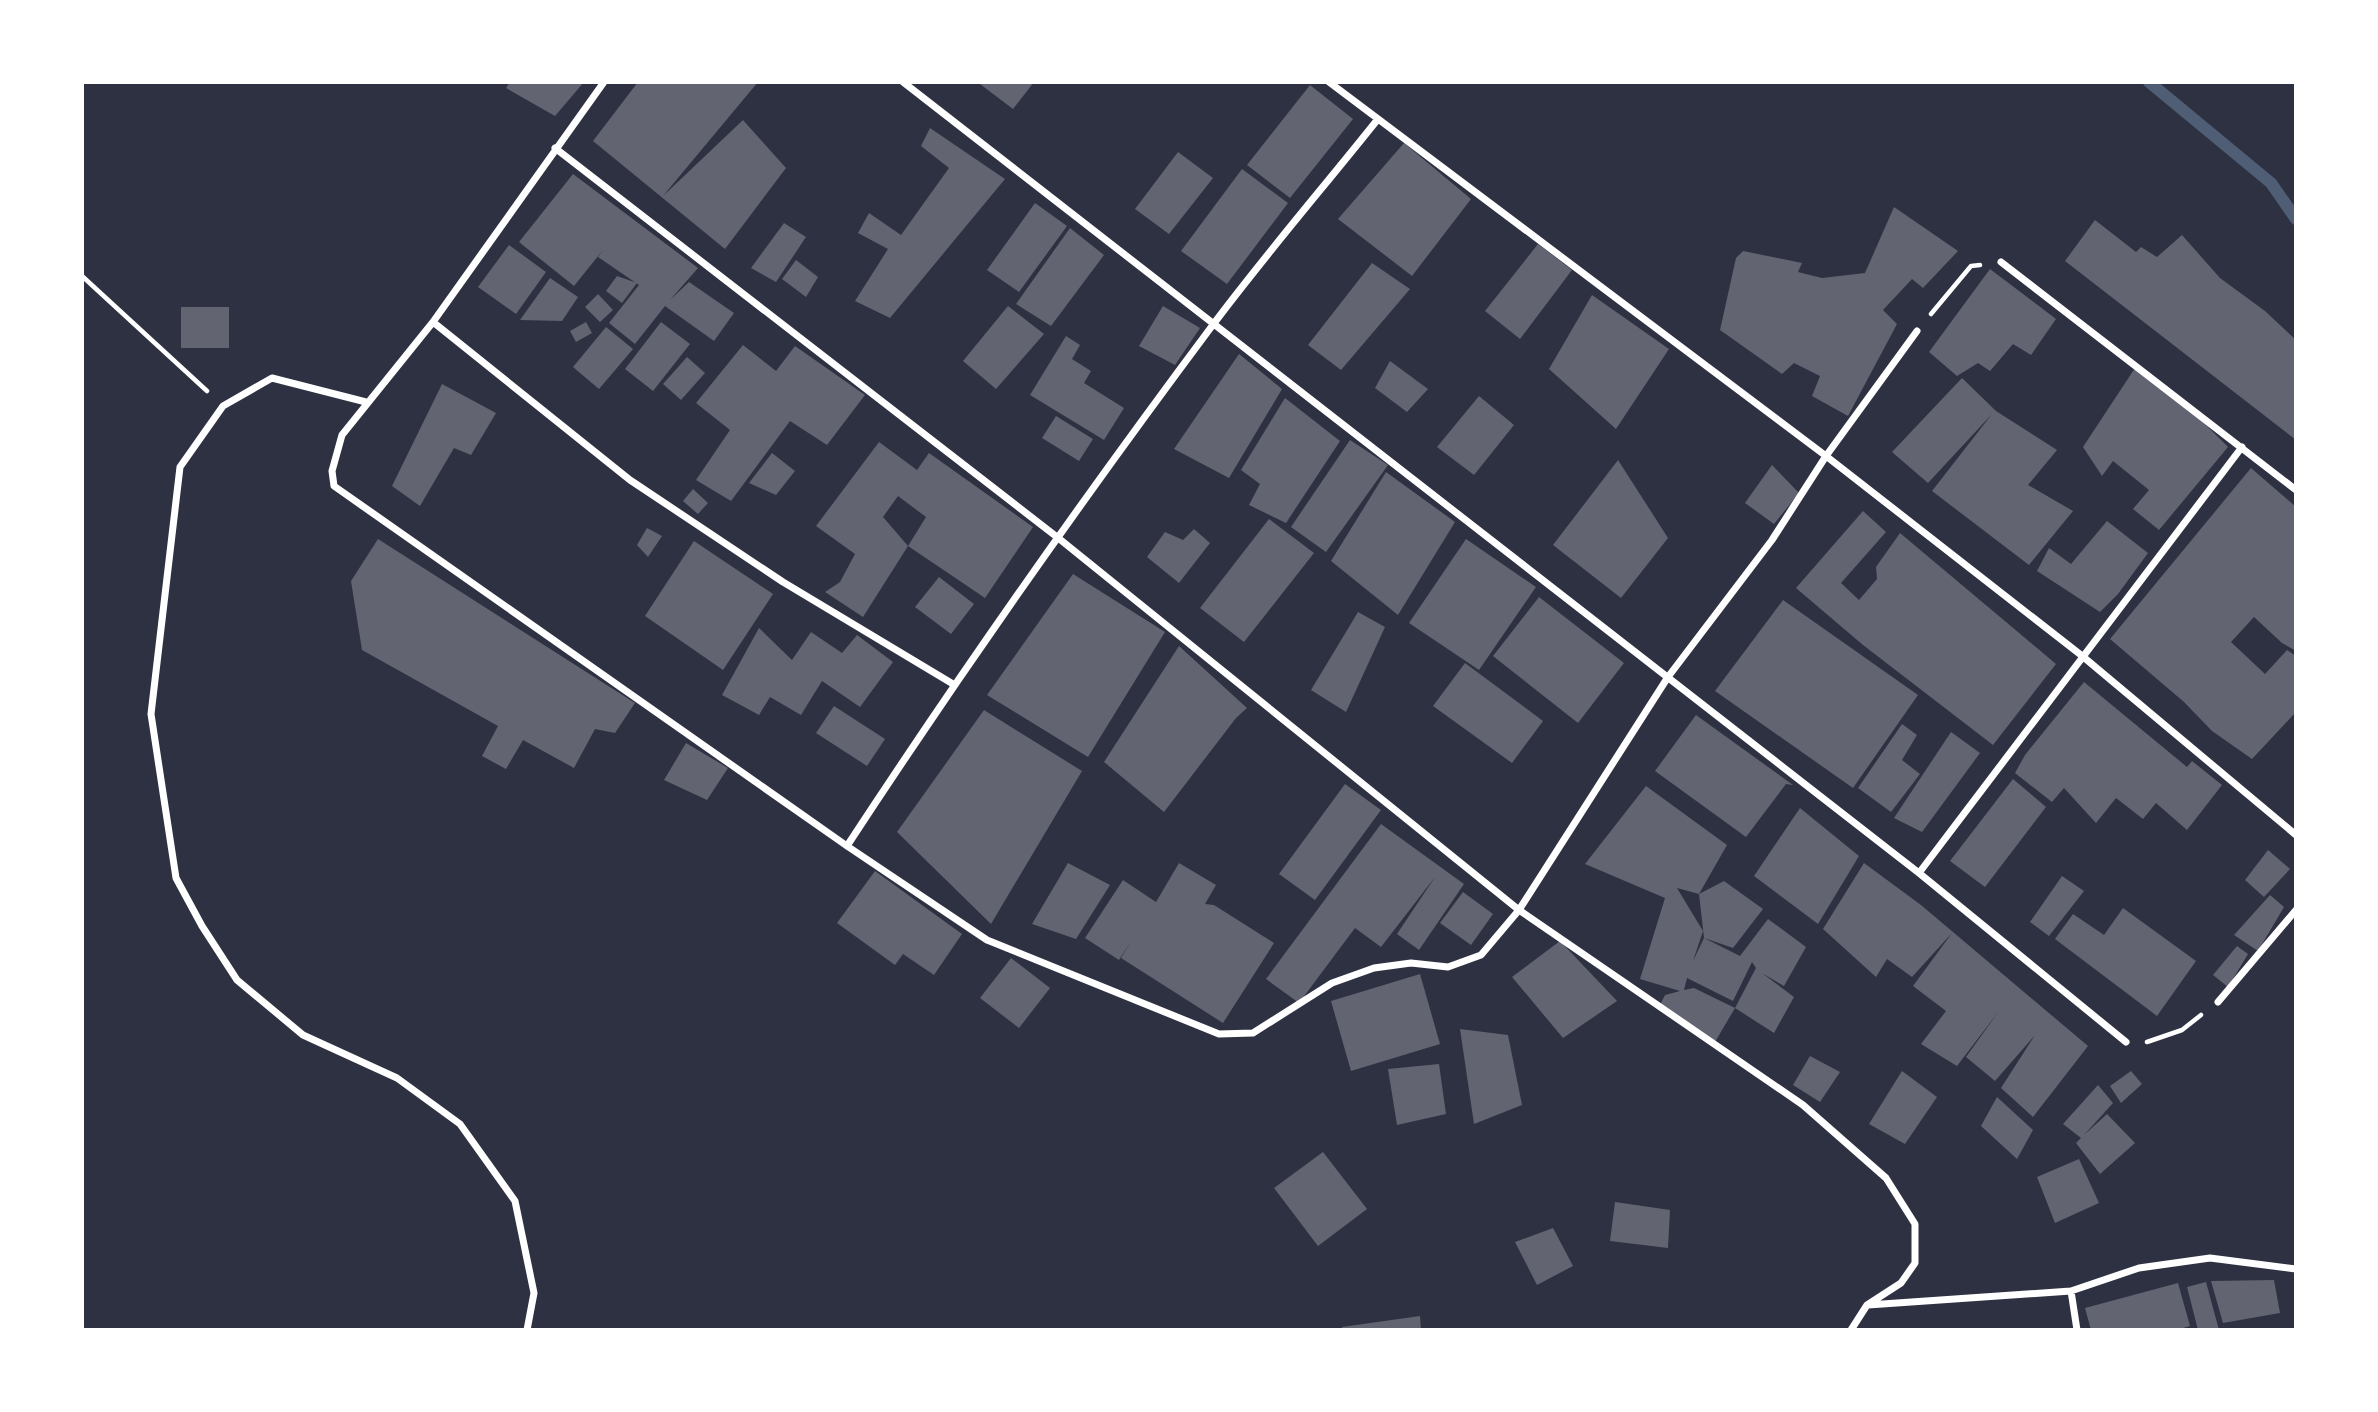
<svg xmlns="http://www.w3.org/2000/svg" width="2378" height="1412" font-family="'Source Sans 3',sans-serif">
<rect width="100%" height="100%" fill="#2d3142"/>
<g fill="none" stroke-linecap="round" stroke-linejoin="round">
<path stroke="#4f5d75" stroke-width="12" d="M 2149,82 L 2271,183 L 2296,219"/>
</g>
<path fill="#626471" d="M 510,82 L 584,82 L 555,116 L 506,88 Z
M 638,82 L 758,82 L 663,196 L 743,120 L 786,168 L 725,249 L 593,141 Z
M 981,82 L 1034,82 L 1013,109 L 980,84 Z
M 1310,85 L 1353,119 L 1290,198 L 1247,165 Z
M 930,128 L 1005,179 L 890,318 L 855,301 L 888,249 L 858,233 L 869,213 L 901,235 L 949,168 L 921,146 Z
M 1404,143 L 1471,199 L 1412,276 L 1338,219 Z
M 1178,152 L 1213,178 L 1169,234 L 1135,209 Z
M 1242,169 L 1288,203 L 1227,284 L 1181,251 Z
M 573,174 L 698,268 L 670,300 L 689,282 L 734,313 L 714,341 L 665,306 L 635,344 L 609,323 L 639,285 L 598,257 L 603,250 L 574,286 L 519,242 Z
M 1035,203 L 1067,226 L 1019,292 L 987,270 Z
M 1894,207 L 1958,251 L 1923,288 L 1912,279 L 1883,310 L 1897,324 L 1848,416 L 1812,396 L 1820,376 L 1794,363 L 1782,374 L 1720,330 L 1736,258 L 1743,251 L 1802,263 L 1798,272 L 1822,278 L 1865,273 Z
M 2095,220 L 2136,252 L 2141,247 L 2157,257 L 2182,235 L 2220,278 L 2265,311 L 2296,340 L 2296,440 L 2065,261 Z
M 784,223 L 806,237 L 776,282 L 751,268 Z
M 1070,228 L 1104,255 L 1051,326 L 1016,304 Z
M 1538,244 L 1572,270 L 1520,339 L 1485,311 Z
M 509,245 L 546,272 L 516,314 L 478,287 Z
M 796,260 L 818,277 L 806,297 L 782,279 Z
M 1372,263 L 1410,289 L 1341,370 L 1308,345 Z
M 1990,269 L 2056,319 L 2031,355 L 2013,344 L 1990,371 L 1978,363 L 1957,376 L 1929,352 Z
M 617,276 L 637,283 L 622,303 L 606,291 Z
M 550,278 L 578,297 L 562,321 L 520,320 Z
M 598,294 L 613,310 L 600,322 L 585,307 Z
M 1592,295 L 1669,349 L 1616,429 L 1549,369 Z
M 1008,306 L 1044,334 L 996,389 L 963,361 Z
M 1163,306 L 1200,328 L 1175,365 L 1139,346 Z
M 181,307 L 229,307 L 229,348 L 181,348 Z
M 586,322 L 592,333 L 576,342 L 570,331 Z
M 661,322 L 690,344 L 653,391 L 625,369 Z
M 606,327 L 633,349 L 599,389 L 573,367 Z
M 1066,336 L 1080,345 L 1072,359 L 1091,371 L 1084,383 L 1124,408 L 1104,440 L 1030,395 Z
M 743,345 L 776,371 L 795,346 L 865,395 L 827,445 L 790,421 L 731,501 L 696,480 L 730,430 L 696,403 Z
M 1239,354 L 1282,389 L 1229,478 L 1174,449 Z
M 687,357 L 705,373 L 681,400 L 663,384 Z
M 1390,361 L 1428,389 L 1407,412 L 1375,388 Z
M 2135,368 L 2203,422 L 2228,447 L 2159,530 L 2133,509 L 2149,490 L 2113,461 L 2102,476 L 2083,447 Z
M 1962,378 L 1996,411 L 2057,450 L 2028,485 L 2073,511 L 2029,565 L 1932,491 L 1992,414 L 1928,483 L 1892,452 Z
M 442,384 L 496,413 L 471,455 L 454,448 L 420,506 L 392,486 Z
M 1479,396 L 1514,425 L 1474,475 L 1437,447 Z
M 1285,398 L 1340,441 L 1286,523 L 1249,505 L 1260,484 L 1241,470 Z
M 1056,416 L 1093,439 L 1079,461 L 1042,438 Z
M 1350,440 L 1388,465 L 1326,552 L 1291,527 Z
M 879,442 L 917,470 L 929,453 L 1033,527 L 985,598 L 908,546 L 926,517 L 898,496 L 883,517 L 908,546 L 863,617 L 825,592 L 840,582 L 855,554 L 816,526 Z
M 772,453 L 795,471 L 776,495 L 749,483 Z
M 1618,460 L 1668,538 L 1621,598 L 1553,545 Z
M 1772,465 L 1799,493 L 1774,524 L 1745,503 Z
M 2251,468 L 2296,507 L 2296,651 L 2282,643 L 2254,617 L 2231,642 L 2265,674 L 2287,650 L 2296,656 L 2296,712 L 2252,759 L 2212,731 L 2184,702 L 2110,639 Z
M 1386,472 L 1455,522 L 1398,615 L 1331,561 Z
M 693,489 L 708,503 L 698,514 L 683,501 Z
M 1863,511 L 1886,532 L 1841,583 L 1859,600 L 1877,579 L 1876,567 L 1900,533 L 2056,664 L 1993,745 L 1863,645 L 1796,588 Z
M 1269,519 L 1314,553 L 1244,642 L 1200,608 Z
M 2107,521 L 2148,553 L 2118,594 L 2100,612 L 2037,571 L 2049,548 L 2071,564 Z
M 647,528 L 662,536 L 648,557 L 637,545 Z
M 1194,529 L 1210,543 L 1179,583 L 1147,557 L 1165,532 L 1183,540 Z
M 378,539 L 635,703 L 615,733 L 595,729 L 574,768 L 523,740 L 506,769 L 482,756 L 498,726 L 362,650 L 351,581 Z
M 1466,539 L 1536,587 L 1479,670 L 1409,623 Z
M 694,541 L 773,594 L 723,670 L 645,616 Z
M 1073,574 L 1165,632 L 1088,757 L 987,695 Z
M 939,577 L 974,604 L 951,634 L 915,607 Z
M 1539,597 L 1624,663 L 1578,723 L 1493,656 Z
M 1783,600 L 1918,695 L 1853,788 L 1715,691 Z
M 1358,612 L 1385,627 L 1346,712 L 1311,690 Z
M 759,628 L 792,660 L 811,632 L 842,653 L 857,635 L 893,662 L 860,707 L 822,681 L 801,715 L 770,697 L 759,715 L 722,695 Z
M 1179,646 L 1247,708 L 1236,718 L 1164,812 L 1104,762 Z
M 1465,663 L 1543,721 L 1512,763 L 1433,706 Z
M 2084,682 L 2187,767 L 2192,761 L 2222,785 L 2187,830 L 2156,803 L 2143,819 L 2116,798 L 2096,823 L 2064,788 L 2052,802 L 2015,773 L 2025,755 Z
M 834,706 L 885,739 L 867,766 L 816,733 Z
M 984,710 L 1082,771 L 991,924 L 897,832 Z
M 1696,715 L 1793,785 L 1786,784 L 1746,837 L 1655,771 Z
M 1902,724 L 1917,735 L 1902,760 L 1920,774 L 1891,812 L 1858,788 Z
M 1951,732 L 1980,753 L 1922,832 L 1894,818 Z
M 686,743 L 728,768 L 707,800 L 664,780 Z
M 2013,779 L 2046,807 L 1985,887 L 1950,861 Z
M 1345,784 L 1381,810 L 1315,900 L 1279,874 Z
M 1646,786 L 1727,845 L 1699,894 L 1724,881 L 1763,909 L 1733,948 L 1704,938 L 1699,894 L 1677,888 L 1703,931 L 1693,961 L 1704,938 L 1740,956 L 1768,919 L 1806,947 L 1784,986 L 1762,973 L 1794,997 L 1774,1033 L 1735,1008 L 1756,968 L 1752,962 L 1733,1001 L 1687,978 L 1684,990 L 1694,988 L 1735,1008 L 1715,1042 L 1660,1005 L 1665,995 L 1680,991 L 1640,979 L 1665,898 L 1585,864 Z
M 1800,808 L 1859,856 L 1818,924 L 1754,876 Z
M 1381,824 L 1464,884 L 1419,950 L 1397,934 L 1435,877 L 1381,947 L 1355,928 L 1299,1003 L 1266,979 Z
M 2268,850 L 2290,869 L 2264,897 L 2245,880 Z
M 1068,863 L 1110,885 L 1076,939 L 1032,924 Z
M 1179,863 L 1216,885 L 1205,904 L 1214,905 L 1274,943 L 1223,1023 L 1121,958 L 1131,941 L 1119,960 L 1085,938 L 1123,880 L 1156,902 Z
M 1864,863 L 1921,905 L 2088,1046 L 2033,1117 L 2001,1088 L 2035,1035 L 1995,1081 L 1966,1057 L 1999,1011 L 1957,1066 L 1921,1044 L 1946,1011 L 1913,986 L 1952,933 L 1912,977 L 1887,959 L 1876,977 L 1823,929 Z
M 875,871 L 962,934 L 934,975 L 903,954 L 895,965 L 837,923 Z
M 2062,876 L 2084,891 L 2049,936 L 2030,922 Z
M 1463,892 L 1493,914 L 1471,945 L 1440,923 Z
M 2270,895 L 2284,907 L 2258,951 L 2234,935 Z
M 2123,908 L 2196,961 L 2157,1016 L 2055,939 L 2073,914 L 2104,935 Z
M 1560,941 L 1617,1001 L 1563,1038 L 1512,977 Z
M 2237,946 L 2248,954 L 2228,987 L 2213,975 Z
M 1011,958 L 1050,988 L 1019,1028 L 980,998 Z
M 1420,974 L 1440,1044 L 1351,1071 L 1331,1001 Z
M 1460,1029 L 1508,1035 L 1522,1105 L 1474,1124 Z
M 1810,1056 L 1840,1072 L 1820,1102 L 1793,1085 Z
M 1439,1064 L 1446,1114 L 1397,1125 L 1388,1069 Z
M 1902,1071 L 1937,1097 L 1905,1144 L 1869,1124 Z
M 2131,1071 L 2142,1084 L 2121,1103 L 2110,1086 Z
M 2098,1085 L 2113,1103 L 2084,1135 L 2107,1114 L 2135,1143 L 2100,1174 L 2076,1143 L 2081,1138 L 2063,1124 Z
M 1997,1097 L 2033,1130 L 2017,1159 L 1981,1126 Z
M 1323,1152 L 1367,1209 L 1318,1246 L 1274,1188 Z
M 2079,1159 L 2099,1203 L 2055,1223 L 2037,1177 Z
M 1615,1202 L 1670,1210 L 1668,1248 L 1610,1241 Z
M 1553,1228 L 1573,1266 L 1537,1285 L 1515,1242 Z
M 2274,1280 L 2280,1313 L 2223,1323 L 2211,1281 Z
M 2206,1282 L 2219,1330 L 2198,1330 L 2187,1287 Z
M 2178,1283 L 2190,1326 L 2176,1330 L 2091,1330 L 2085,1308 Z
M 1420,1316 L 1421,1330 L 1342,1330 L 1342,1327 Z"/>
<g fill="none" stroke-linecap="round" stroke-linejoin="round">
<path stroke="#fff" stroke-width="4.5" d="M 82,276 L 207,391
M 1931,314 L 1971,266 L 1980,265
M 2147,1042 L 2182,1030 L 2201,1015"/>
<path stroke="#fff" stroke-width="7" d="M 604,82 L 433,322 L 342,435 L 332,471 L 334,486 L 847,846 L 987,940 L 1219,1034 L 1253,1033 L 1332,983 L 1374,968 L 1411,963 L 1448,967 L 1481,955 L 1519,910 L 1668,677 L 1772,540 L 1826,456 L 1917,331
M 903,82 L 1919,873 L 2126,1042
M 1329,82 L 1826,456 L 2081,655 L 2296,835
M 555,148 L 1057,537 L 1519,910 L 1803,1105 L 1886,1178 L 1915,1224 L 1915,1263 L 1901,1283 L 1867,1305 L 1851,1330
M 2001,262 L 2296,490
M 433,322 L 630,480 L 783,582 L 953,684
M 366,402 L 272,378 L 223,406 L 180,467 L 151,714 L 176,878 L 202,926 L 237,980 L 303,1035 L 397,1078 L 460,1124 L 515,1201 L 534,1293 L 527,1330
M 847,846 C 963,669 1085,496 1212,326 C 1265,255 1323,188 1378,119
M 1919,873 L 2242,447
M 2218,1002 L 2296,910
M 2071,1291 L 2077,1330
M 1868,1305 L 2071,1291 L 2139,1268 L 2210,1258 L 2296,1269"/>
</g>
<rect width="2378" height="1412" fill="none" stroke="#ffffff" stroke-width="168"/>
</svg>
